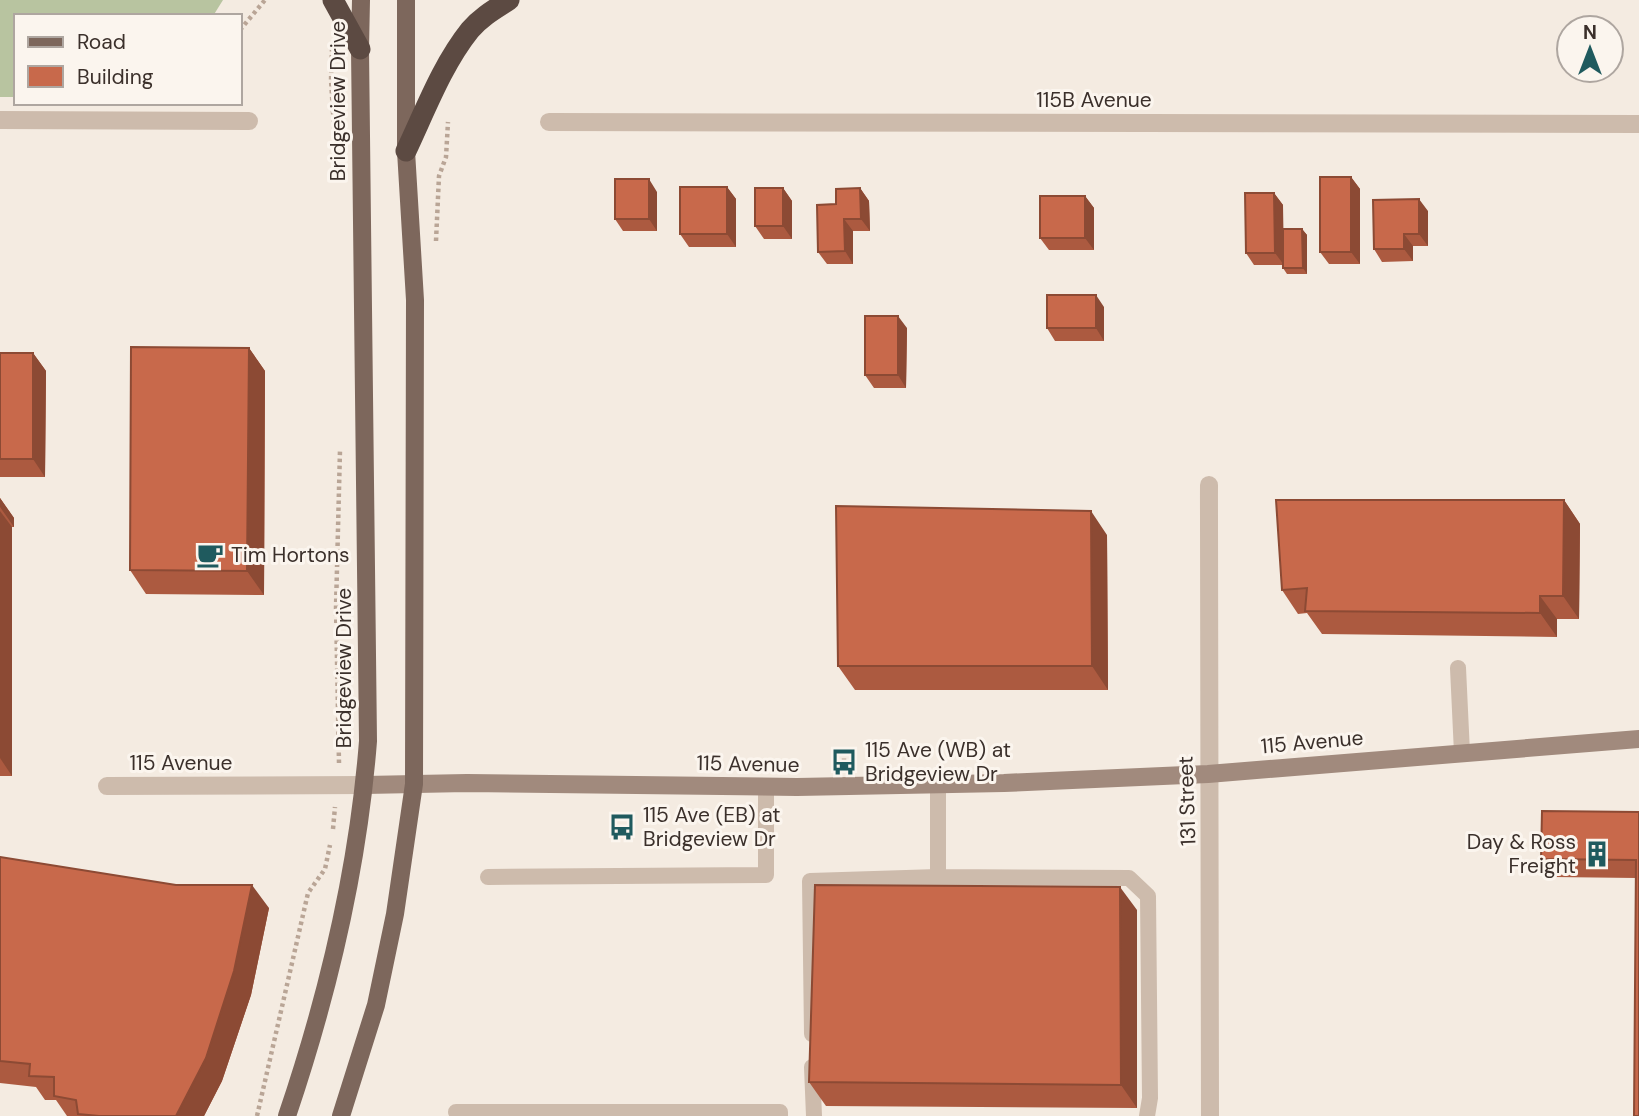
<svg xmlns="http://www.w3.org/2000/svg" width="1639" height="1116" font-family="'DM Sans',sans-serif">
<rect width="100%" height="100%" fill="#f4ebe1"/>
<path fill="#b8c4a0" d="M 0,0 L 223,0 L 213,16 L 16,16 L 16,97 L 0,97 Z"/>
<g fill="none" stroke-linecap="round" stroke-linejoin="round">
<path stroke="#b9a596" stroke-width="4.5" stroke-dasharray="3.5 3.5" stroke-linecap="butt" d="M 240,30 L 265,0
M 332,48 L 331,80 L 337,176
M 436,241 L 439,176 L 446,157 L 448,122
M 844,762 L 844,752
M 339,763 L 336,608 L 340,450
M 333,829 L 335,807
M 257,1116 L 308,893 L 325,869 L 330,845"/>
<path stroke="#cdbbac" stroke-width="16" d="M 1458,668 L 1462,753
M 938,784 L 938,877
M 488,877 L 766,875 L 766,787
M 812,1034 L 810,881 L 938,877 L 1129,878 L 1148,896 L 1150,1098 L 1147,1116
M 812,1067 L 814,1116
M 456,1112 L 780,1112 L 780,1116"/>
<path stroke="#cdbbac" stroke-width="18" d="M 0,120 L 249,121
M 549,122 L 1639,124
M 1209,485 C 1208,695 1211,905 1210,1116
M 107,786 L 365,785"/>
<path stroke="#a18a7d" stroke-width="18" d="M 365,785 L 467,783 L 797,787 L 1004,783 L 1208,774 L 1639,739"/>
<path stroke="#7d675c" stroke-width="18" d="M 287,1116 C 328,995 358,869 368,741 L 360,49 L 361,0
M 341,1116 L 376,1005 L 395,914 L 414,784 L 415,300 L 406,151 L 406,0"/>
<path stroke="#5c4a42" stroke-width="21" d="M 333,0 L 360,49
M 406,151 C 425,111 442,65 470,30 C 481,17 495,9 509,0"/>
</g>
<path fill="#ac5a40" d="M 1351,177 L 1360,189 L 1360,264 L 1329,264 L 1320,252 Z
M 727,187 L 736,199 L 736,247 L 689,247 L 680,234 Z
M 783,188 L 792,201 L 792,239 L 764,239 L 755,226 Z
M 860,188 L 869,201 L 870,231 L 853,231 L 853,264 L 827,264 L 818,252 L 836,204 Z
M 657,192 L 657,231 L 623,231 L 615,219 Z
M 1274,193 L 1283,205 L 1283,229 L 1302,229 L 1307,235 L 1307,274 L 1287,274 L 1283,268 L 1283,265 L 1254,265 L 1246,253 Z
M 1085,196 L 1094,208 L 1094,250 L 1049,250 L 1040,238 Z
M 1428,211 L 1428,246 L 1413,246 L 1413,261 L 1382,262 L 1374,249 Z
M 1104,307 L 1104,341 L 1055,341 L 1047,328 Z
M 907,328 L 906,388 L 874,388 L 865,375 Z
M 249,348 L 265,371 L 264,595 L 146,594 L 130,570 Z
M 0,353 L 33,353 L 46,371 L 45,477 L 0,477 Z
M 0,498 L 14,518 L 14,527 L 12,527 L 12,776 L 0,776 Z
M 1564,500 L 1580,524 L 1579,619 L 1557,619 L 1557,637 L 1322,634 L 1307,613 L 1298,614 L 1282,590 Z
M 1107,535 L 1108,690 L 855,690 L 838,666 Z
M 1639,812 L 1636,878 L 1554,877 L 1541,859 Z
M 0,857 L 269,908 L 251,995 L 222,1081 L 204,1116 L 67,1116 L 56,1100 L 45,1100 L 36,1087 L 0,1083 Z
M 1137,910 L 1137,1108 L 826,1106 L 809,1082 Z"/>
<path fill="#8c4a34" d="M 1351,177 L 1360,189 L 1360,264 L 1351,252 Z
M 649,179 L 657,192 L 657,231 L 649,219 Z
M 727,187 L 736,199 L 736,247 L 727,234 Z
M 783,188 L 792,201 L 792,239 L 783,226 Z
M 860,188 L 869,201 L 870,231 L 861,219 Z
M 1274,193 L 1283,205 L 1284,265 L 1275,253 Z
M 1085,196 L 1094,208 L 1094,250 L 1085,238 Z
M 1419,199 L 1428,211 L 1428,246 L 1419,234 Z
M 844,219 L 853,231 L 853,264 L 845,251 Z
M 1302,229 L 1307,235 L 1307,274 L 1303,268 Z
M 1404,234 L 1413,246 L 1413,261 L 1404,249 Z
M 1096,295 L 1104,307 L 1104,341 L 1096,328 Z
M 898,316 L 907,328 L 906,388 L 898,375 Z
M 249,348 L 265,371 L 264,595 L 247,571 Z
M 33,353 L 46,371 L 45,477 L 33,459 Z
M 0,498 L 14,518 L 14,527 L 0,507 Z
M 1564,500 L 1580,524 L 1579,619 L 1563,596 Z
M 0,511 L 12,527 L 12,776 L 0,758 Z
M 1091,511 L 1107,535 L 1108,690 L 1092,666 Z
M 1540,596 L 1557,619 L 1557,637 L 1540,613 Z
M 252,885 L 269,908 L 251,995 L 222,1081 L 204,1116 L 176,1116 Z
M 1120,887 L 1137,910 L 1137,1108 L 1121,1085 Z"/>
<path fill="#c8694b" stroke="#8c4a34" stroke-width="2" d="M 1320,177 L 1351,177 L 1351,252 L 1320,252 Z
M 615,179 L 649,179 L 649,219 L 615,219 Z
M 680,187 L 727,187 L 727,234 L 680,234 Z
M 755,188 L 783,188 L 783,226 L 755,226 Z
M 860,188 L 861,219 L 844,219 L 845,251 L 818,252 L 817,205 L 836,204 L 836,189 Z
M 1245,193 L 1274,193 L 1275,253 L 1246,253 Z
M 1040,196 L 1085,196 L 1085,238 L 1040,238 Z
M 1419,199 L 1419,234 L 1404,234 L 1404,249 L 1374,249 L 1373,200 Z
M 1283,229 L 1302,229 L 1303,268 L 1283,268 Z
M 1047,295 L 1096,295 L 1096,328 L 1047,328 Z
M 865,316 L 898,316 L 898,375 L 865,375 Z
M 131,347 L 249,348 L 247,571 L 130,570 Z
M 0,353 L 33,353 L 33,459 L 0,459 Z
M 1276,500 L 1564,500 L 1563,596 L 1540,596 L 1540,613 L 1305,611 L 1307,588 L 1282,590 Z
M 836,506 L 1091,511 L 1092,666 L 838,666 Z
M 1542,811 L 1639,812 L 1639,1116 L 1634,1116 L 1636,860 L 1541,859 Z
M 0,857 L 176,885 L 252,885 L 234,971 L 206,1058 L 176,1116 L 99,1116 L 78,1114 L 76,1100 L 54,1096 L 54,1077 L 29,1076 L 30,1064 L 0,1061 Z
M 815,885 L 1120,887 L 1121,1085 L 809,1082 Z"/>
<defs>
<g id="cafe-bare" transform="scale(2.1)"><path d="M-5.5-4.5H6V0H3Q3 3.5 0 3.5H-2.5Q-5.5 3.5-5.5 0ZM3-3.2v2h1.7v-2ZM-6 4.5H4V6H-6Z" fill="#1f5a5e" stroke="#fbf5ee" stroke-width="2.5" paint-order="stroke"/></g>
<g id="bus-bare" transform="scale(2.1)"><path d="M-5-6H5V4H4V6H2V4H-2V6H-4V4H-5ZM-3.5-4V0h7V-4ZM-3.5 1.2v1.5H-2V1.2ZM2 1.2v1.5H3.5V1.2Z" fill="#1f5a5e" stroke="#fbf5ee" stroke-width="2.5" paint-order="stroke"/></g>
<g id="building-bare" transform="scale(2.1)"><path d="M-4-6H4V6H1V3H-1V6H-4ZM-2.5-4.3h1.7v1.8h-1.7ZM.8-4.3h1.7v1.8H.8ZM-2.5-1h1.7V.8h-1.7ZM.8-1h1.7V.8H.8Z" fill="#1f5a5e" stroke="#fbf5ee" stroke-width="2.5" paint-order="stroke"/></g>
</defs>
<g fill-rule="evenodd">
<use href="#cafe-bare" x="210" y="555"/>
<use href="#bus-bare" x="844" y="762"/>
<use href="#bus-bare" x="622" y="827"/>
<use href="#building-bare" x="1597" y="854"/>
</g>
<g text-anchor="middle" dominant-baseline="central" stroke-width="6" stroke-linejoin="round" paint-order="stroke">
<g font-size="21" fill="#3b302b" stroke="#fbf5ee">
<text x="1094" y="100">115B Avenue</text>
<text transform="translate(338 101) rotate(-90)">Bridgeview Drive</text>
<text transform="translate(344 668) rotate(-90)">Bridgeview Drive</text>
<text transform="translate(1312 742) rotate(-5)">115 Avenue</text>
<text x="181" y="763">115 Avenue</text>
<text transform="translate(748 764) rotate(1)">115 Avenue</text>
<text transform="translate(1187 801) rotate(-92)">131 Street</text>
</g>
<g font-size="21" fill="#3b302b" stroke="#fbf5ee" text-anchor="start">
<text x="231" y="555">Tim Hortons</text>
<text x="865" y="750">115 Ave (WB) at<tspan x="865" dy="24">Bridgeview Dr</tspan></text>
<text x="643" y="815">115 Ave (EB) at<tspan x="643" dy="24">Bridgeview Dr</tspan></text>
<text x="1576" y="842" text-anchor="end">Day &amp; Ross<tspan x="1576" dy="24">Freight</tspan></text>
</g>
</g>
<rect x="14" y="14" width="228" height="91" fill="#fbf5ee" stroke="#aea6a0" stroke-width="2"/>
<rect x="28" y="37" width="35" height="10" fill="#7d675c" stroke="#aea6a0" stroke-width="2"/>
<text x="77" y="49" font-size="21" fill="#3b302b">Road</text>
<rect x="28" y="66" width="35" height="21" fill="#c8694b" stroke="#aea6a0" stroke-width="2"/>
<text x="77" y="84" font-size="21" fill="#3b302b">Building</text>
<g transform="translate(1590 49)"><circle r="33" fill="#fbf5ee" stroke="#aea6a0" stroke-width="2"/>
<path d="M0-5L12 26L0 18L-12 26Z" fill="#1f5a5e"/>
<text y="-10" font-size="19" font-weight="bold" text-anchor="middle" fill="#3b302b">N</text>
</g>
</svg>
